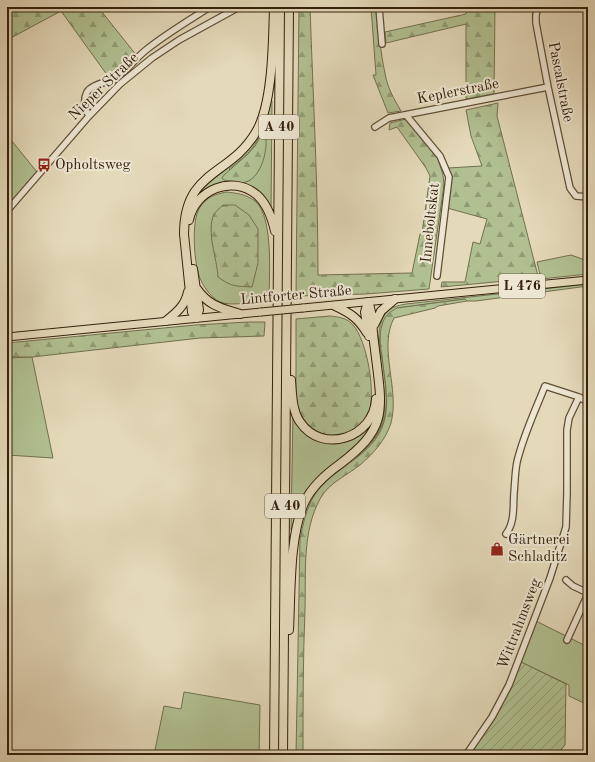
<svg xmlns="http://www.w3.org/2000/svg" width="595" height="762" font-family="'Old Standard TT',serif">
<defs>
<pattern id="forest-firs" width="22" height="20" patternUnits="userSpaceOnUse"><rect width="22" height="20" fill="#b1c091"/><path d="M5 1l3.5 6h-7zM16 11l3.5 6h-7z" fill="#919c75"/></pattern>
<pattern id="garden-furrows" width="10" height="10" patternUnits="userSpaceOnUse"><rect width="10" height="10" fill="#b1c091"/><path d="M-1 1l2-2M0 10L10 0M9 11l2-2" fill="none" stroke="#919c75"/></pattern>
</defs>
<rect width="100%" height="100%" fill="#e4d9b9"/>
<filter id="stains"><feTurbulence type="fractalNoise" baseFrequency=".005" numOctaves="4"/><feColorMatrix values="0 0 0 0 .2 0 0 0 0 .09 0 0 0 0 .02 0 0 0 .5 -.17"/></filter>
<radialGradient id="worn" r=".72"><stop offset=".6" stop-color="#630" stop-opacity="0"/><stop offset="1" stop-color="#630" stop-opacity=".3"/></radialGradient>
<path fill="#b1c091" stroke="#72704e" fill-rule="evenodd" d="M 271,100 L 272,101 L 271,213 L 264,200 L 225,184 L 189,208 L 199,189 L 240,155 ZM 261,133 L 244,182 L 229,169 C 242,159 255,149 261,133 Z
M 7,135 L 37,172 L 10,207 L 7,206 Z
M 226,192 C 236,193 246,194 255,201 C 274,217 269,276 269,300 C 255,301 232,307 220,302 C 210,297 203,286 199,276 C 194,260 191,221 200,207 C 208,196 214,195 226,192 Z
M 571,255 L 588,261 L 588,274 L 541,279 L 537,262 Z
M 588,284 L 588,286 L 476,301 L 467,301 L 465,299 L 397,308 C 394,314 381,331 380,337 C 378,345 382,356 383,364 C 389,409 391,429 354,460 C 368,447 381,434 384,414 C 389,386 366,329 389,310 C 394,306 401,305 406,304 Z
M 32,357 L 53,458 L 7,455 L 7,358 Z
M 378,411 L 366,439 L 318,480 L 294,533 L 291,530 L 293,412 L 321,441 L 336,444 L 347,441 L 357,436 Z
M 536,621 L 588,647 L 588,705 L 569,696 L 569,685 L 521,662 Z
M 184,692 L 260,705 L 259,755 L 154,755 L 164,706 L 181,709 Z"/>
<path fill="url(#forest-firs)" stroke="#72704e" d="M 7,7 L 98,7 L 137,56 L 110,79 L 61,11 L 7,40 Z
M 299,7 L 310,7 C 313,96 318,185 318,275 L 412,273 L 420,234 L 422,233 L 430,176 L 426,168 L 397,127 L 389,130 L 390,123 L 406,119 L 438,159 L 443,175 L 444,185 L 429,289 L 366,294 L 296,296 Z
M 371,7 L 378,7 C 379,29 380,52 385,73 C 387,87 394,99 401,111 L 388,113 L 373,75 L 376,75 Z
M 467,7 L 495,7 L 494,94 L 466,99 L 466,24 L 386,43 L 385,32 L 466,14 Z
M 498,103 L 497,116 L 538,276 L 495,282 L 441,287 L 442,282 L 465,282 L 473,242 L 480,244 L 487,219 L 447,208 C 450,194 453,181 448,168 L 482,166 L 471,136 L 466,110 Z
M 263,132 L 265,133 C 269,147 262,177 246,182 C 239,184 230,181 224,180 L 222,178 L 224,175 L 248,154 L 255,146 Z
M 223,205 L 235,205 L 249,215 L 258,229 L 258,263 L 252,287 C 235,286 232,287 218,277 C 217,258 206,232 214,214 C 216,211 220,208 223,205 Z
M 465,299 L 467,301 L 438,306 L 435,308 L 394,318 C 378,348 400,389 391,423 C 386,439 374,453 361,464 C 347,476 329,482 320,499 C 302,532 306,573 305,609 C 303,658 303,706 303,755 L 296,755 L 300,539 C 303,525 306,509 314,496 C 332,467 374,457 384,422 C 390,401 384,377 382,356 C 380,346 379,335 382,325 C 384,317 389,312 397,308 Z
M 330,316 C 339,317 347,318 353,325 C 367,340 377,396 368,415 C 361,428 350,434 336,436 C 330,437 324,435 319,432 C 309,427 301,418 298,407 C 295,395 296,383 296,371 C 296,353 296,336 296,319 Z
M 248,322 L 265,322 L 264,336 L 200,338 L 32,357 L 7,357 L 7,343 L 195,325 Z"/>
<path fill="url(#garden-furrows)" stroke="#72704e" d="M 521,662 L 566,684 L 565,745 L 560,751 L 556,751 L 556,755 L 469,755 Z"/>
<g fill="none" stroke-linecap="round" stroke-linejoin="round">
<g stroke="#604e36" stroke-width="8">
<path id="minor" d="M 379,7 L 382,44
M 539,7 C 535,12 536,17 536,23 L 548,87 L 570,188 L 576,196 L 588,197
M 406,115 L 440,156 L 449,177 L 437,276
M 89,116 C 85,109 83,100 87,92 C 93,83 109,83 117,77 C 128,69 136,58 146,50 C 166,34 188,21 210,7
M 375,127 L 389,118 L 548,87
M 7,211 L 89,116 L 120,84 L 152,58 L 179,40 L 239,7
M 506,534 C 515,522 513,507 514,493 C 515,482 515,472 517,462 C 523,436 535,411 545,386 L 579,397 L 588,402
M 566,580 L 573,586 L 588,593
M 567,640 L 588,594
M 466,755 L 492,717 L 509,685 L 550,578 L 566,527 L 567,493 L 567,430 L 569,418 L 579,397"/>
</g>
<g stroke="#34200b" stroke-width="9">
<path id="major" d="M 303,308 L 588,280
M 7,337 L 261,312"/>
</g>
<g stroke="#34200b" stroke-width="10">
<path id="highway" d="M 189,220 C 195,190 232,174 257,195 C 267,204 272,218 275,231
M 193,269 L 199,310 L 196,318
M 197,289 C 209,306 221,308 240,314
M 368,302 L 365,312 L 369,336
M 335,306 C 350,313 358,318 367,333
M 196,318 L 192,312 L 184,234 C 184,169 230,177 256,132 C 273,104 273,41 274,7
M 166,321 C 176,313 185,306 188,292
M 374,325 L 381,311 L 395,299
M 291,380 C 292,393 292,411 300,422 C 322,455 374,438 376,399
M 289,630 C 291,592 289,535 305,501 C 313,485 326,474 340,464 C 386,429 383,413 376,358 C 375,350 374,342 373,334 C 372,322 373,313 368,302
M 274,755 L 280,7
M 283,755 L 289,7"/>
</g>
<use href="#minor" stroke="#ede6d2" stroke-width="5.5"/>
<use href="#major" stroke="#e4d9b9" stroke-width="7"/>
<use href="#highway" stroke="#e4d9b9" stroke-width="8"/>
<g stroke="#34200b" stroke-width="9" stroke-linecap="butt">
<path id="major-bridge" d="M 261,312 L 303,308"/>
</g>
<use href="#major-bridge" stroke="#e4d9b9" stroke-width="7"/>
</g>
<defs>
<g id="bus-bare" transform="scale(1.08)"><path d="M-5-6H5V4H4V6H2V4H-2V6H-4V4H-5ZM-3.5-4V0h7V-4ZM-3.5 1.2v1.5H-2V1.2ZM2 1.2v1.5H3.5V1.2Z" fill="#8f2418" stroke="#ede6d2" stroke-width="2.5" paint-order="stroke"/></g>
<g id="shop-bare" transform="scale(1.08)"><path d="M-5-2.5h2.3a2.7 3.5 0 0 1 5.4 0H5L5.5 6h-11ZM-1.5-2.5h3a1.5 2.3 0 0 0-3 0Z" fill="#8f2418" stroke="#ede6d2" stroke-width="2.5" paint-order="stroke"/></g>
</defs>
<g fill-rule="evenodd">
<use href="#bus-bare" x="44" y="165"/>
<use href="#shop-bare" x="497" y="549"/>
</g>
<g text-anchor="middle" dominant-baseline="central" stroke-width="4" stroke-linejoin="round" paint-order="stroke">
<g fill="#ede6d2" stroke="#6c5b47" stroke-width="1">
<rect x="259" y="115" width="40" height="24" rx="3"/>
<rect x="499" y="274" width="46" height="24" rx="3"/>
<rect x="265" y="494" width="40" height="24" rx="3"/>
</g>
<g font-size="14" font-weight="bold" fill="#34200b">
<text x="279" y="127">A 40</text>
<text x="522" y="286">L 476</text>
<text x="285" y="506">A 40</text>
</g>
<g font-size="15" fill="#34200b" stroke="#ede6d2">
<text transform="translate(560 82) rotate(79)">Pascalstraße</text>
<text transform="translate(104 87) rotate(-44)">Nieper Straße</text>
<text transform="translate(458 92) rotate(-11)">Keplerstraße</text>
<text transform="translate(431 223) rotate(-84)">Inneboltskat</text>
<text transform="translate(296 296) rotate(-5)">Lintforter Straße</text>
<text transform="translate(520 624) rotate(-69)">Wittrahmsweg</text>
</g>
<g font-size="15" fill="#34200b" stroke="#ede6d2" text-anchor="start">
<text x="55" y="165">Opholtsweg</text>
<text x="508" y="540">Gärtnerei<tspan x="508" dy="17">Schladitz</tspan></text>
</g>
</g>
<rect width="595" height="762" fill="none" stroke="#e4d9b9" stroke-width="24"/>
<rect x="8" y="8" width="579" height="746" fill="none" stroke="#34200b" stroke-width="2"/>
<rect x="12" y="12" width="571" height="738" fill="none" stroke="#34200b"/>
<rect width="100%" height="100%" filter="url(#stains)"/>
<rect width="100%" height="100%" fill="url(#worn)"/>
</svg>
